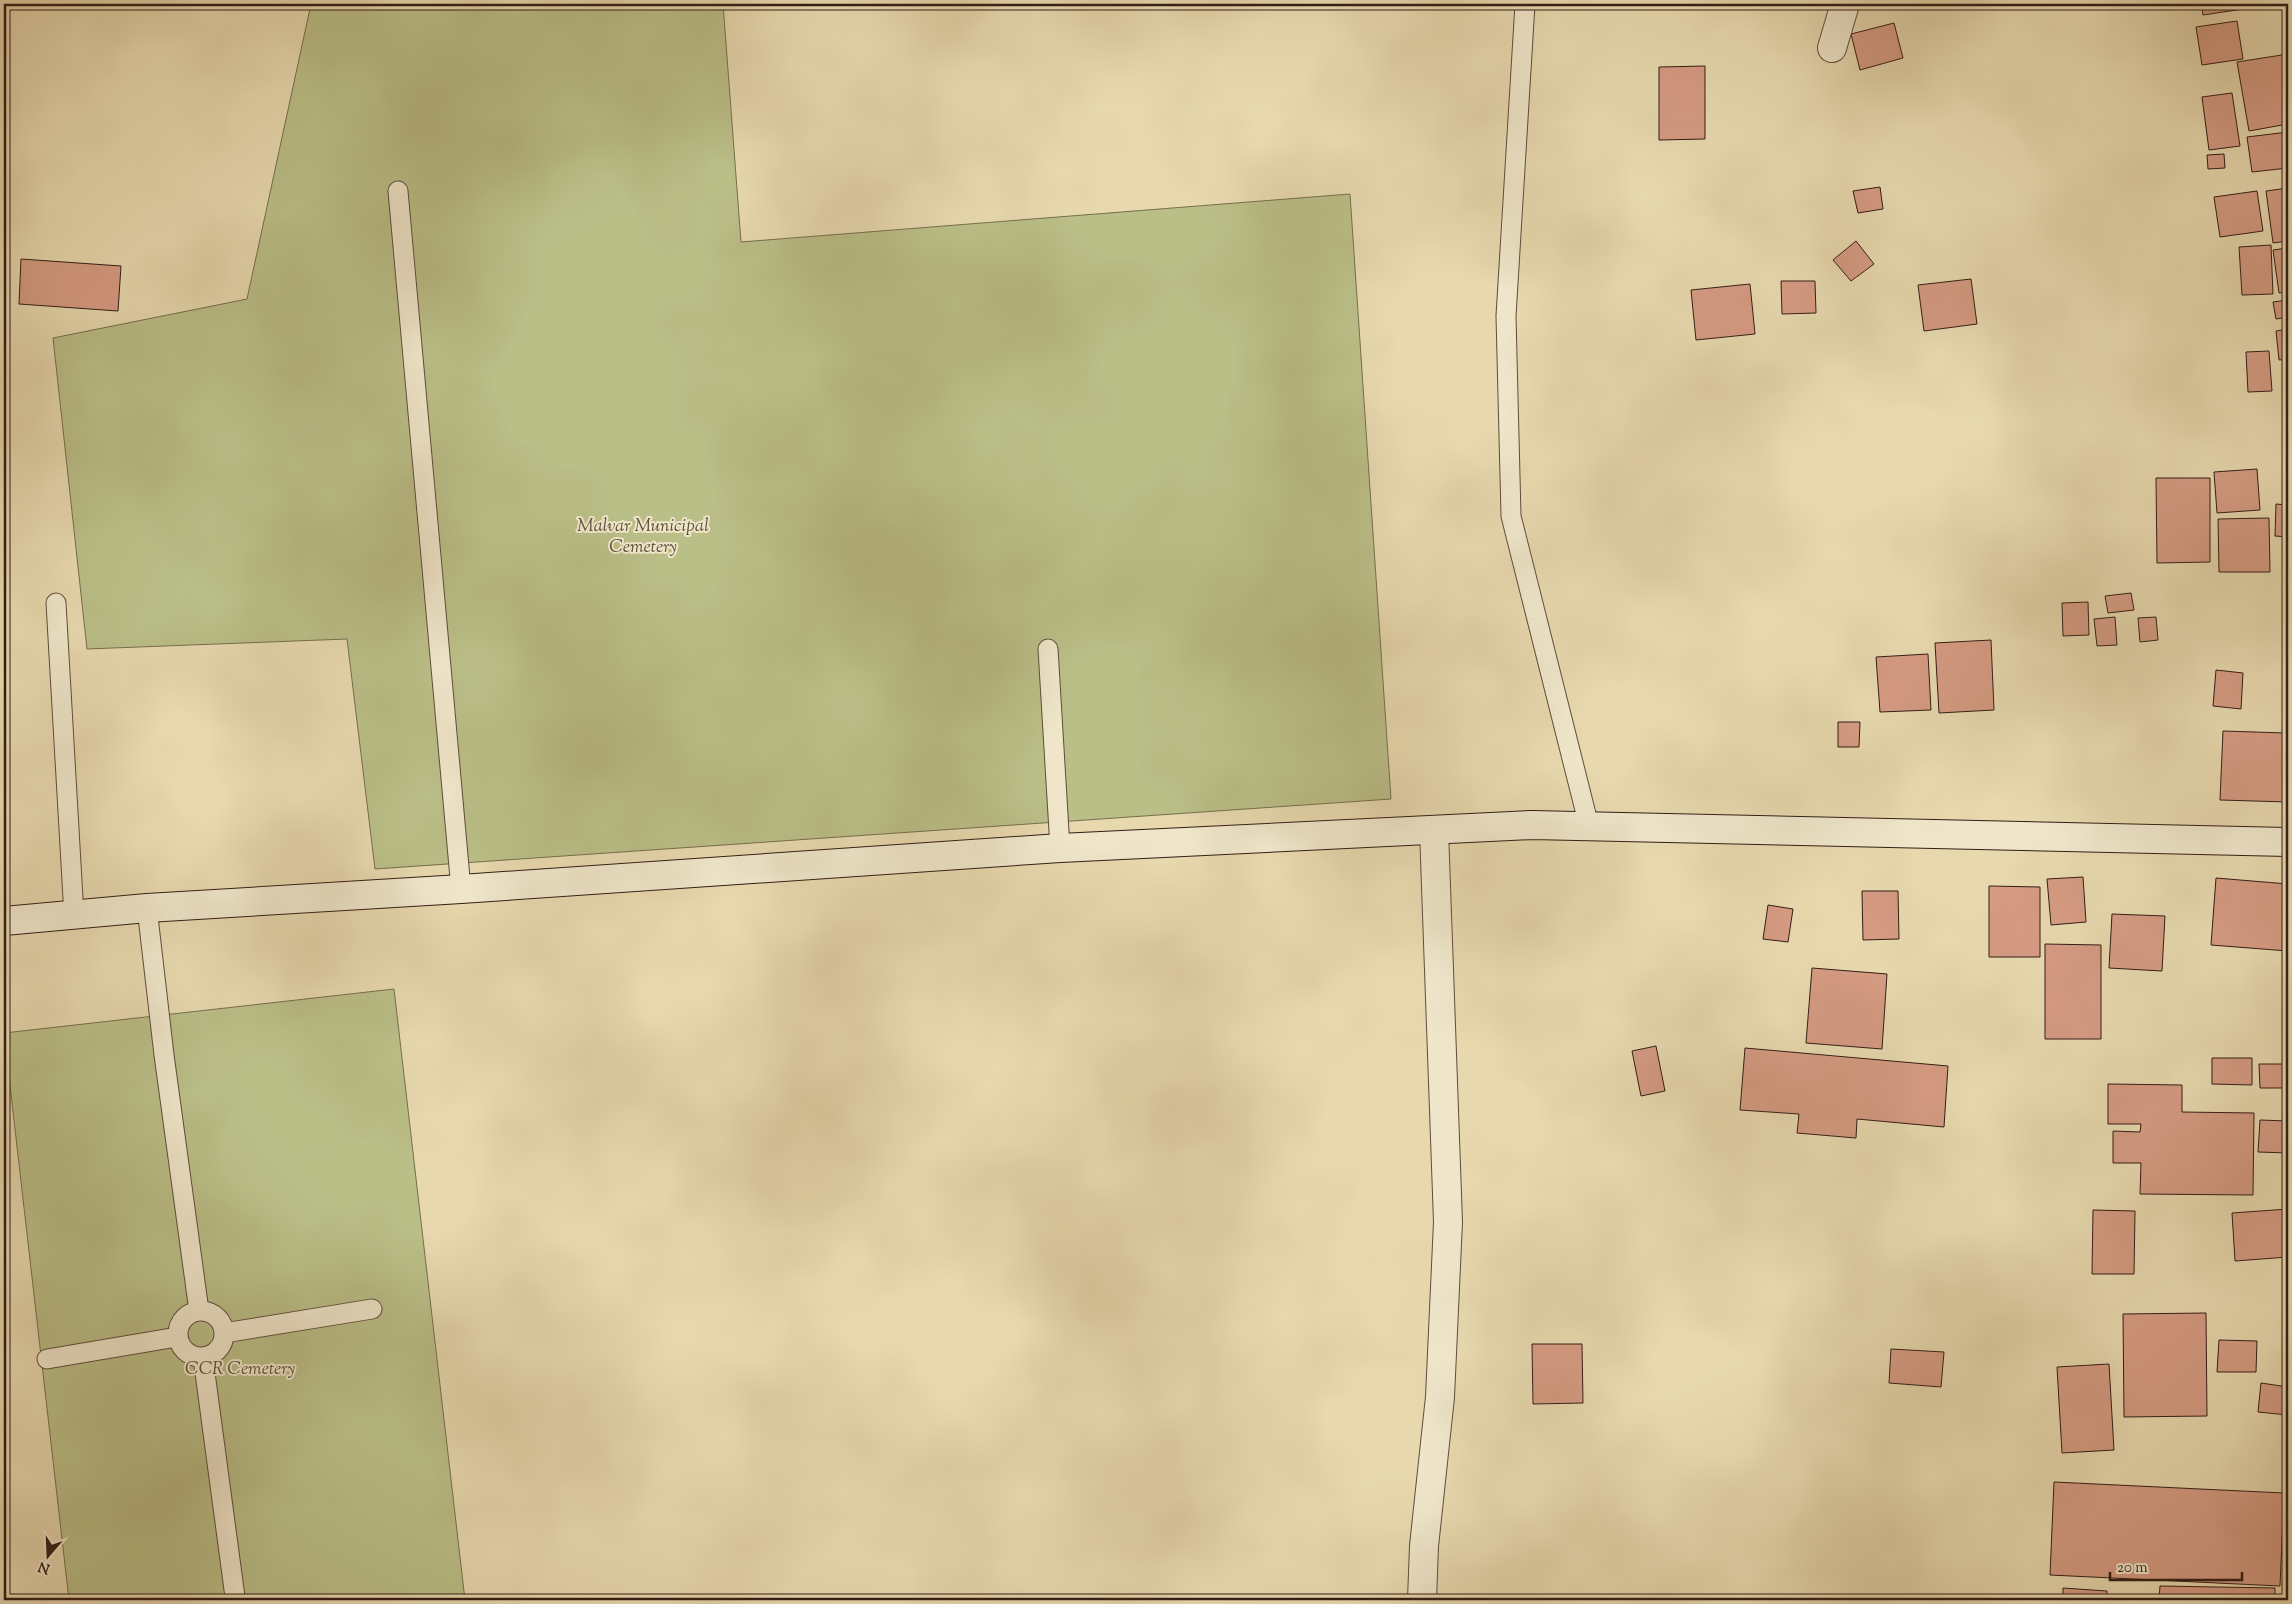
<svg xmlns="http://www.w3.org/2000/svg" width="2292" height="1604" font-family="'Sorts Mill Goudy',serif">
<rect width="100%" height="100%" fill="#e7d8ae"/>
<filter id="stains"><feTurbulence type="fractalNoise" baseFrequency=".004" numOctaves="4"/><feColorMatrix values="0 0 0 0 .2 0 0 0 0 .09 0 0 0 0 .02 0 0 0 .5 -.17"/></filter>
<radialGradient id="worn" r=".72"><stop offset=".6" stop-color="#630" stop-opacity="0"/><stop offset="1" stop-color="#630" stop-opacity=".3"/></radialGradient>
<path fill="#babe87" stroke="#766e4e" d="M 311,4 L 723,4 L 741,242 L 1350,194 L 1391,799 L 375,869 L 347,639 L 87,649 L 53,338 L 247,299 Z
M 394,989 L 465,1600 L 69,1600 L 4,1033 Z"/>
<path fill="#d59b83" stroke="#331d15" d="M 2201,4 L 2250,4 L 2250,8 L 2203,15 Z
M 2237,21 L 2243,59 L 2202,65 L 2196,27 Z
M 1894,23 L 1903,58 L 1860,70 L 1851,34 Z
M 2288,54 L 2288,124 L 2249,131 L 2237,62 Z
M 1705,66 L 1705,139 L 1659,140 L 1659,67 Z
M 2232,93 L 2240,146 L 2209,150 L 2202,97 Z
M 2288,132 L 2288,168 L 2252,172 L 2247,137 Z
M 2224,154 L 2225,168 L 2208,169 L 2207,155 Z
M 1880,187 L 1883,209 L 1858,213 L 1853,191 Z
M 2288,188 L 2288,241 L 2273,243 L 2266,191 Z
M 2257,191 L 2263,231 L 2220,237 L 2214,197 Z
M 1856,241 L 1874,264 L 1851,281 L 1833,260 Z
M 2271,245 L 2273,294 L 2242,295 L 2239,247 Z
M 2288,248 L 2288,292 L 2279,293 L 2273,250 Z
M 21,259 L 121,266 L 118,311 L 19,304 Z
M 1971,279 L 1977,324 L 1924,331 L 1918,285 Z
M 1781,281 L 1815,281 L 1816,313 L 1782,314 Z
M 1750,284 L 1755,334 L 1696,340 L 1691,290 Z
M 2288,300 L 2288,317 L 2276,319 L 2273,302 Z
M 2288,329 L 2288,359 L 2279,360 L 2276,331 Z
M 2269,351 L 2272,391 L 2248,392 L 2246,352 Z
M 2257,469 L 2260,510 L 2217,513 L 2214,472 Z
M 2156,478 L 2210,478 L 2210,562 L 2157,563 Z
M 2276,504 L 2288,505 L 2288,537 L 2275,536 Z
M 2269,518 L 2270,572 L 2219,572 L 2218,519 Z
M 2131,593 L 2134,610 L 2108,613 L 2105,596 Z
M 2088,602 L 2089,635 L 2063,636 L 2062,603 Z
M 2115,617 L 2117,645 L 2097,646 L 2094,619 Z
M 2156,617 L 2158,640 L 2140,642 L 2138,618 Z
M 1991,640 L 1994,710 L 1939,713 L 1935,643 Z
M 1928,654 L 1931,710 L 1880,712 L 1876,657 Z
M 2216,670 L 2243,673 L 2241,709 L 2213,706 Z
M 2287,701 L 2288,802 L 2220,800 L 2223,731 L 2286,733 Z
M 1838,722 L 1860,722 L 1859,747 L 1838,747 Z
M 2083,877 L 2086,922 L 2051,925 L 2047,879 Z
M 2216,878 L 2288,884 L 2288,951 L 2211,945 Z
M 1989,886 L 2040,887 L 2040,957 L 1989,957 Z
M 1862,891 L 1898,891 L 1899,939 L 1863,940 Z
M 1768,905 L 1793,909 L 1788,942 L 1763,939 Z
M 2112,914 L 2165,916 L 2162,971 L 2109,968 Z
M 2045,944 L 2101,945 L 2101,1039 L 2045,1039 Z
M 1812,968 L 1887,974 L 1882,1049 L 1806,1043 Z
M 1656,1046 L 1665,1091 L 1641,1096 L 1632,1051 Z
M 1745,1048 L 1948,1066 L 1944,1127 L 1857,1119 L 1856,1138 L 1797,1133 L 1799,1114 L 1740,1110 Z
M 2212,1058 L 2252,1058 L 2252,1085 L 2212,1084 Z
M 2259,1064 L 2288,1064 L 2288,1088 L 2260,1088 Z
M 2108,1084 L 2182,1085 L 2182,1112 L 2254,1113 L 2253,1195 L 2140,1194 L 2141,1163 L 2113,1163 L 2113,1131 L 2140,1132 L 2141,1124 L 2108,1124 Z
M 2260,1120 L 2288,1121 L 2288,1153 L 2258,1152 Z
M 2288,1209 L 2288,1257 L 2235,1261 L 2232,1213 Z
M 2093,1210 L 2135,1211 L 2134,1274 L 2092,1274 Z
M 2206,1313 L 2207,1416 L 2124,1417 L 2123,1314 Z
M 2219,1340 L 2257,1341 L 2256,1372 L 2217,1372 Z
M 1532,1344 L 1582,1344 L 1583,1403 L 1533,1404 Z
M 1891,1349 L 1944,1352 L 1941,1387 L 1889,1383 Z
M 2109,1364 L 2114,1450 L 2062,1453 L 2057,1367 Z
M 2261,1383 L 2288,1387 L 2288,1415 L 2258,1412 Z
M 2054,1482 L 2284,1493 L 2280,1586 L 2050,1575 Z
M 2160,1586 L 2275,1588 L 2275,1600 L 2159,1600 Z
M 2063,1588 L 2107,1591 L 2107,1600 L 2063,1600 Z"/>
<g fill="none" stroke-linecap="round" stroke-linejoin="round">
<g stroke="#604c3b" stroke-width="21">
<path id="lane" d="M 1525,4 L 1506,316 L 1511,516 L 1589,826
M 398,191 L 461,889
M 56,603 L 74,916
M 1048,649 L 1060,848
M 147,908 L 164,1055 L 199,1311
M178 1334a23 23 0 1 1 46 0a23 23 0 1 1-46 0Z
M 224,1333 L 372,1309
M 203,1358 L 235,1597
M 47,1359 L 177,1337"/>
</g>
<g stroke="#604c3b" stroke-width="30">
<path id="street" d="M 1832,48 L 1845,4
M 1422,1600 L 1424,1546 L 1440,1397 L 1448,1222 L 1434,830"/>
</g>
<g stroke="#331d15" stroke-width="30">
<path id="secondary" d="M 4,921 L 147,908 L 461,889 L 1060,848 L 1532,825 L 2288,842"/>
</g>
<use href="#lane" stroke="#efe6ca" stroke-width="19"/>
<use href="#street" stroke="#efe6ca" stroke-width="28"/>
<use href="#secondary" stroke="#efe6ca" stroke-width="28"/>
</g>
<g text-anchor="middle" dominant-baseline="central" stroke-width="4" stroke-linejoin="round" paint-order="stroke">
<g font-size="18" font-style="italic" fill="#5c4d37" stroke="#efe6ca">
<text x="643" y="527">Malvar Municipal<tspan x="643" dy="21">Cemetery</tspan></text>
<text x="240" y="1370">CCR Cemetery</text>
</g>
</g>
<rect width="2292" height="1604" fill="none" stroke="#e7d8ae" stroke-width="20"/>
<rect x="5" y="5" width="2282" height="1594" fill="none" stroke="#331d15" stroke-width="2.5"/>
<rect x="10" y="10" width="2272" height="1584" fill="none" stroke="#331d15"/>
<g transform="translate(48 1556) rotate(199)" stroke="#efe6ca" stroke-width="4" paint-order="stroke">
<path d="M0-4L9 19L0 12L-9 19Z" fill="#331d15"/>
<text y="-8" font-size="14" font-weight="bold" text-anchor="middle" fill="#331d15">N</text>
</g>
<path d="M2110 1572v8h132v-8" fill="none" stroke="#331d15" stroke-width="2.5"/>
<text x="2117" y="1572" font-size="15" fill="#331d15" stroke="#efe6ca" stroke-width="4" paint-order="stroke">20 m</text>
<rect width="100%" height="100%" filter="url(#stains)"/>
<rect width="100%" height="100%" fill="url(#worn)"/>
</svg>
